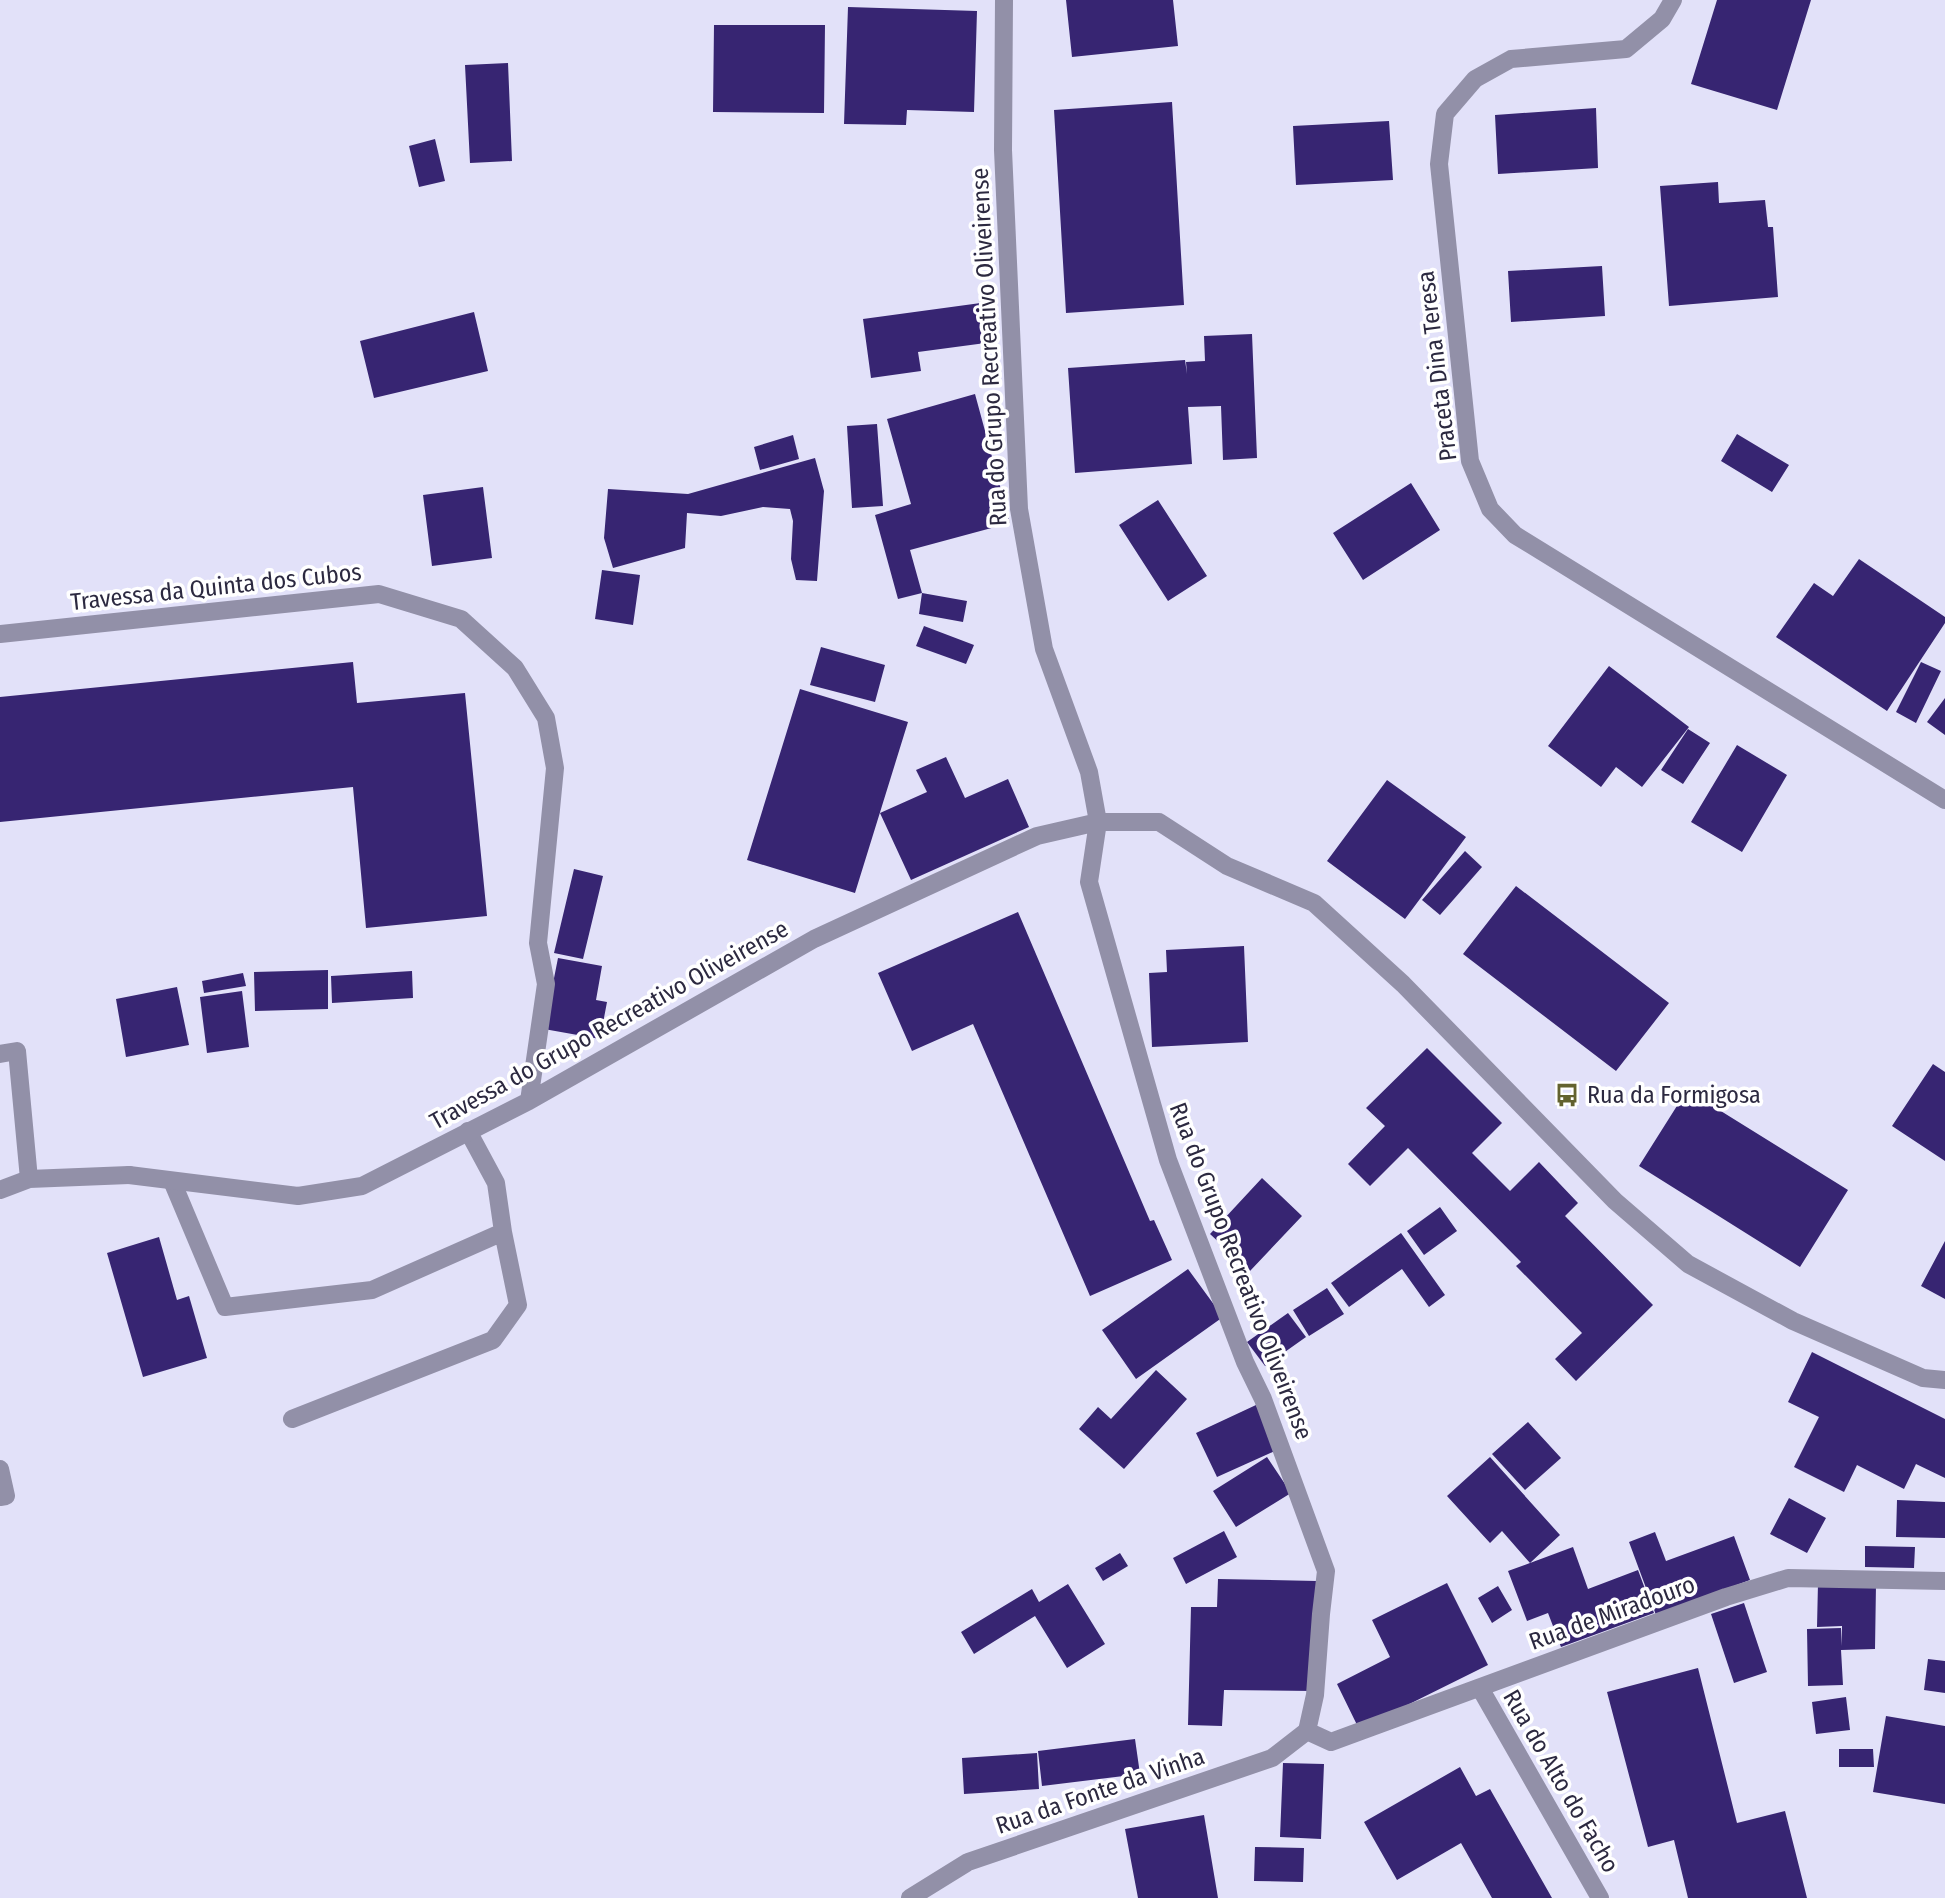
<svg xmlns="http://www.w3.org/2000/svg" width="1945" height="1898" font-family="'Fira Sans Condensed',sans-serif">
<rect width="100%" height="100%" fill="#e2e1f9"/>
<path fill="#372572" d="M 1066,0 L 1173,0 L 1178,46 L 1072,57 Z
M 1717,0 L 1811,0 L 1777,110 L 1691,84 Z
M 848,7 L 977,11 L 974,112 L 907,110 L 906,125 L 844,124 Z
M 714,25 L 825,25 L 824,113 L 713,112 Z
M 508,63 L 512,161 L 470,163 L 465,65 Z
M 1172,102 L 1184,305 L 1066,313 L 1054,110 Z
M 1596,108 L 1598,168 L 1498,174 L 1495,115 Z
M 1389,121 L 1393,180 L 1296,185 L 1293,126 Z
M 435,139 L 445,181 L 419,187 L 409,146 Z
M 1718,182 L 1719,203 L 1765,200 L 1768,227 L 1773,227 L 1778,297 L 1669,306 L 1660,186 Z
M 1602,266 L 1605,316 L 1511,322 L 1508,271 Z
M 988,302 L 993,342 L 918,352 L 921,371 L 871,378 L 863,319 Z
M 474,312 L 488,371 L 374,398 L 360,341 Z
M 1252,334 L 1257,458 L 1223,460 L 1221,406 L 1188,407 L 1192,464 L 1075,473 L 1068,368 L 1185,360 L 1187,374 L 1186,362 L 1205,361 L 1204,336 Z
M 975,394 L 1010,523 L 910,550 L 922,593 L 898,599 L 875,515 L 911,504 L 887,419 Z
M 877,424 L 883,506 L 852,508 L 847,426 Z
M 1737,434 L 1789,465 L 1772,492 L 1721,461 Z
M 793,435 L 799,459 L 760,470 L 754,447 Z
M 815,458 L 824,491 L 817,581 L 796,580 L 791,559 L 793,521 L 790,509 L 763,507 L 721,516 L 687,513 L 685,548 L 613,568 L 604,538 L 608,489 L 688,494 Z
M 1411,483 L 1440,530 L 1363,580 L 1333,533 Z
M 483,487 L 492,558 L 432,566 L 423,495 Z
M 1158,500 L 1207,576 L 1168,601 L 1119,525 Z
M 1859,559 L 1945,617 L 1945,623 L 1887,711 L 1776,637 L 1814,583 L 1833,596 Z
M 602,570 L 640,575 L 633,625 L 595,619 Z
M 922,593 L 967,601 L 963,622 L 919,614 Z
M 924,626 L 974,645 L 966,664 L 916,646 Z
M 821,647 L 885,665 L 875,702 L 810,685 Z
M 353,662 L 357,703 L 465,693 L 487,916 L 366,928 L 353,787 L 0,822 L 0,697 Z
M 1921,662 L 1941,671 L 1916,723 L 1896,712 Z
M 1609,666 L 1689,727 L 1642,787 L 1616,767 L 1601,787 L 1548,746 Z
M 800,689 L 908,722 L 855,893 L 747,860 Z
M 1945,698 L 1945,735 L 1927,722 Z
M 1688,729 L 1710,743 L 1683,784 L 1661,770 Z
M 1737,745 L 1787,775 L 1742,852 L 1691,822 Z
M 946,757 L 965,798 L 1008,779 L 1029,827 L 911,880 L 880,813 L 927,792 L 916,770 Z
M 1387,780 L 1466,837 L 1405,919 L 1327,861 Z
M 1465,851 L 1482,867 L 1440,915 L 1422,900 Z
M 574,869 L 603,876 L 583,959 L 554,953 Z
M 1516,886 L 1669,1003 L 1616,1071 L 1463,954 Z
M 1018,912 L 1150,1221 L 1154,1220 L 1172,1260 L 1090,1296 L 973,1024 L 912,1051 L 878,973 Z
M 1244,946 L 1248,1042 L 1152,1047 L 1149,973 L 1167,972 L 1166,950 Z
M 558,958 L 602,966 L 596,1000 L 607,1002 L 600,1039 L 544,1029 Z
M 328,970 L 328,1009 L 255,1011 L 254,972 Z
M 412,971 L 413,998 L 332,1003 L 331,976 Z
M 243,973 L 246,986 L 204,993 L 202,981 Z
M 177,987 L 189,1045 L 126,1057 L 116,999 Z
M 242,991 L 249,1047 L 207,1053 L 200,997 Z
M 1427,1048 L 1502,1123 L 1472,1153 L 1510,1191 L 1539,1162 L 1578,1203 L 1565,1216 L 1653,1305 L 1576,1381 L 1555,1359 L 1582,1333 L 1516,1266 L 1521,1262 L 1408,1148 L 1370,1186 L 1348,1164 L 1385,1126 L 1366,1108 Z
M 1933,1064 L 1945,1072 L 1945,1161 L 1892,1126 Z
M 1687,1090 L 1848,1190 L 1800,1267 L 1639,1166 Z
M 1262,1178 L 1302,1216 L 1250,1271 L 1210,1234 Z
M 1440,1207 L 1457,1231 L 1424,1255 L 1407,1231 Z
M 1401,1233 L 1445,1295 L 1429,1307 L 1402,1269 L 1349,1307 L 1331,1283 Z
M 159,1237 L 177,1300 L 189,1296 L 207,1358 L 143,1377 L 107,1253 Z
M 1945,1241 L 1945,1299 L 1921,1286 Z
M 1188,1269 L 1223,1317 L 1136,1379 L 1102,1330 Z
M 1327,1288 L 1344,1314 L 1309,1336 L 1293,1310 Z
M 1288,1313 L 1306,1337 L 1265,1366 L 1247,1342 Z
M 1812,1352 L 1945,1419 L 1945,1478 L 1916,1464 L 1904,1489 L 1857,1465 L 1844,1492 L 1794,1467 L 1819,1417 L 1788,1402 Z
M 1156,1370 L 1187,1399 L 1124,1469 L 1079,1429 L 1098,1407 L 1111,1419 Z
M 1256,1405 L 1277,1450 L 1217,1477 L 1196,1433 Z
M 1528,1422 L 1561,1458 L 1525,1490 L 1492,1454 Z
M 1267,1457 L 1291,1493 L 1236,1527 L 1213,1491 Z
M 1490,1457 L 1560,1535 L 1530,1563 L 1573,1547 L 1588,1589 L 1638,1570 L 1654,1613 L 1561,1647 L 1548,1613 L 1527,1621 L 1508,1571 L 1530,1563 L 1502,1531 L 1490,1543 L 1447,1496 Z
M 1789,1498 L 1826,1518 L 1807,1553 L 1770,1534 Z
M 1897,1500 L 1945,1502 L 1945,1538 L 1896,1537 Z
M 1224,1531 L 1237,1557 L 1186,1584 L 1173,1558 Z
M 1655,1532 L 1666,1561 L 1734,1536 L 1750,1580 L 1656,1615 L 1629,1542 Z
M 1865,1546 L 1915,1547 L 1914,1568 L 1865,1567 Z
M 1120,1553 L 1128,1566 L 1103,1581 L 1095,1568 Z
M 1218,1579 L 1317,1581 L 1314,1691 L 1224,1690 L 1222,1726 L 1188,1725 L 1191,1607 L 1217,1607 Z
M 1447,1583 L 1488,1665 L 1359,1729 L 1337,1684 L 1390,1657 L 1372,1620 Z
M 1818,1583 L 1876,1584 L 1875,1649 L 1841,1650 L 1843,1685 L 1808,1686 L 1807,1629 L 1841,1628 L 1842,1646 L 1842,1626 L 1817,1627 Z
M 1068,1584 L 1105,1644 L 1067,1668 L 1035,1616 L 974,1654 L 961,1632 L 1032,1589 L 1039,1602 Z
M 1498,1586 L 1512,1610 L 1492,1623 L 1478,1598 Z
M 1744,1603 L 1767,1672 L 1734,1683 L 1711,1614 Z
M 1928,1659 L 1945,1661 L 1945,1693 L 1924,1690 Z
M 1698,1668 L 1737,1823 L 1785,1811 L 1807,1898 L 1688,1898 L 1674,1840 L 1648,1847 L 1607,1692 Z
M 1846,1697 L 1850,1730 L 1816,1734 L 1812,1702 Z
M 1886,1716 L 1945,1726 L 1945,1804 L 1873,1792 Z
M 1135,1739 L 1140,1774 L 1042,1786 L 1038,1751 Z
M 1839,1749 L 1873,1749 L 1874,1767 L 1839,1767 Z
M 1037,1753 L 1039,1789 L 964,1794 L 962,1758 Z
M 1283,1763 L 1324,1764 L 1321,1839 L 1280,1837 Z
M 1460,1767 L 1476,1796 L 1490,1789 L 1552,1898 L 1492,1898 L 1461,1843 L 1397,1880 L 1364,1822 Z
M 1204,1815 L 1218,1898 L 1138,1898 L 1125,1829 Z
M 1255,1847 L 1304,1848 L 1303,1882 L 1254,1881 Z"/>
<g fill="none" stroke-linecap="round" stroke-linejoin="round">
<path stroke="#9290a8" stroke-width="18" d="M 0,1054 L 17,1051 L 29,1179
M 172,1181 L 225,1307 L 372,1290 L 503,1232 L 496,1183 L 468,1131
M 0,1190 L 29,1179 L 129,1175
M 292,1419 L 493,1340 L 518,1305 L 503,1232
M 0,1469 L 6,1496 L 0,1497"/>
<path stroke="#9290a8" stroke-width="18" d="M 1004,0 L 1003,150 L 1019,509 L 1044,649 L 1089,772 L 1098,822 L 1089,882 L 1168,1160 L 1245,1362 L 1263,1399 L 1326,1571 L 1321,1614 L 1315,1695 L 1307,1731
M 1673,0 L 1662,19 L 1626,49 L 1511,59 L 1475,79 L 1445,114 L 1439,164 L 1470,461 L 1490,509 L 1515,535 L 1945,800
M 0,634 L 379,594 L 461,619 L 515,668 L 546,718 L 555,768 L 538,943 L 546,984 L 529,1101
M 129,1175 L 298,1196 L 362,1186 L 529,1101 L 814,939 L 1037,836 L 1098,822 L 1159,822 L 1227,866 L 1314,903 L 1403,984 L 1615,1201 L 1688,1264 L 1793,1321 L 1923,1378 L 1945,1380
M 1480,1688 L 1600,1898
M 1307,1731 L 1331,1742 L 1726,1597 L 1788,1578 L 1945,1581
M 910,1898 L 968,1862 L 1272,1758 L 1307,1731"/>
</g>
<defs>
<g id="bus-bare" transform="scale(1.89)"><path d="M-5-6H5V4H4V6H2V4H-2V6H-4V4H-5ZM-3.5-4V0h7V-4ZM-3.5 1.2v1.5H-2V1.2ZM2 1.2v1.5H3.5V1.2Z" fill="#63622f" stroke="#fff" stroke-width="2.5" paint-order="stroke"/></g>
</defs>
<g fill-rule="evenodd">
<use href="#bus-bare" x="1567" y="1095"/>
</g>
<g text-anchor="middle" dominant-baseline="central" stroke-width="7" stroke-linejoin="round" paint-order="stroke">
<g font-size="24" fill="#2c2940" stroke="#fff">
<text transform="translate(989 347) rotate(-93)">Rua do Grupo Recreativo Oliveirense</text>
<text transform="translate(1437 366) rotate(-97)">Praceta Dina Teresa</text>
<text transform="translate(216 587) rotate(-6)">Travessa da Quinta dos Cubos</text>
<text transform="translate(609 1025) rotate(-29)">Travessa do Grupo Recreativo Oliveirense</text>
<text transform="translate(1241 1271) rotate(69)">Rua do Grupo Recreativo Oliveirense</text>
<text transform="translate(1612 1613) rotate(-20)">Rua de Miradouro</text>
<text transform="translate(1561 1781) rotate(60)">Rua do Alto do Facho</text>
<text transform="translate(1100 1791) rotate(-19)">Rua da Fonte da Vinha</text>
</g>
<g font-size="24" fill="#2c2940" stroke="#fff" text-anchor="start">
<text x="1587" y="1095">Rua da Formigosa</text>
</g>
</g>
</svg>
